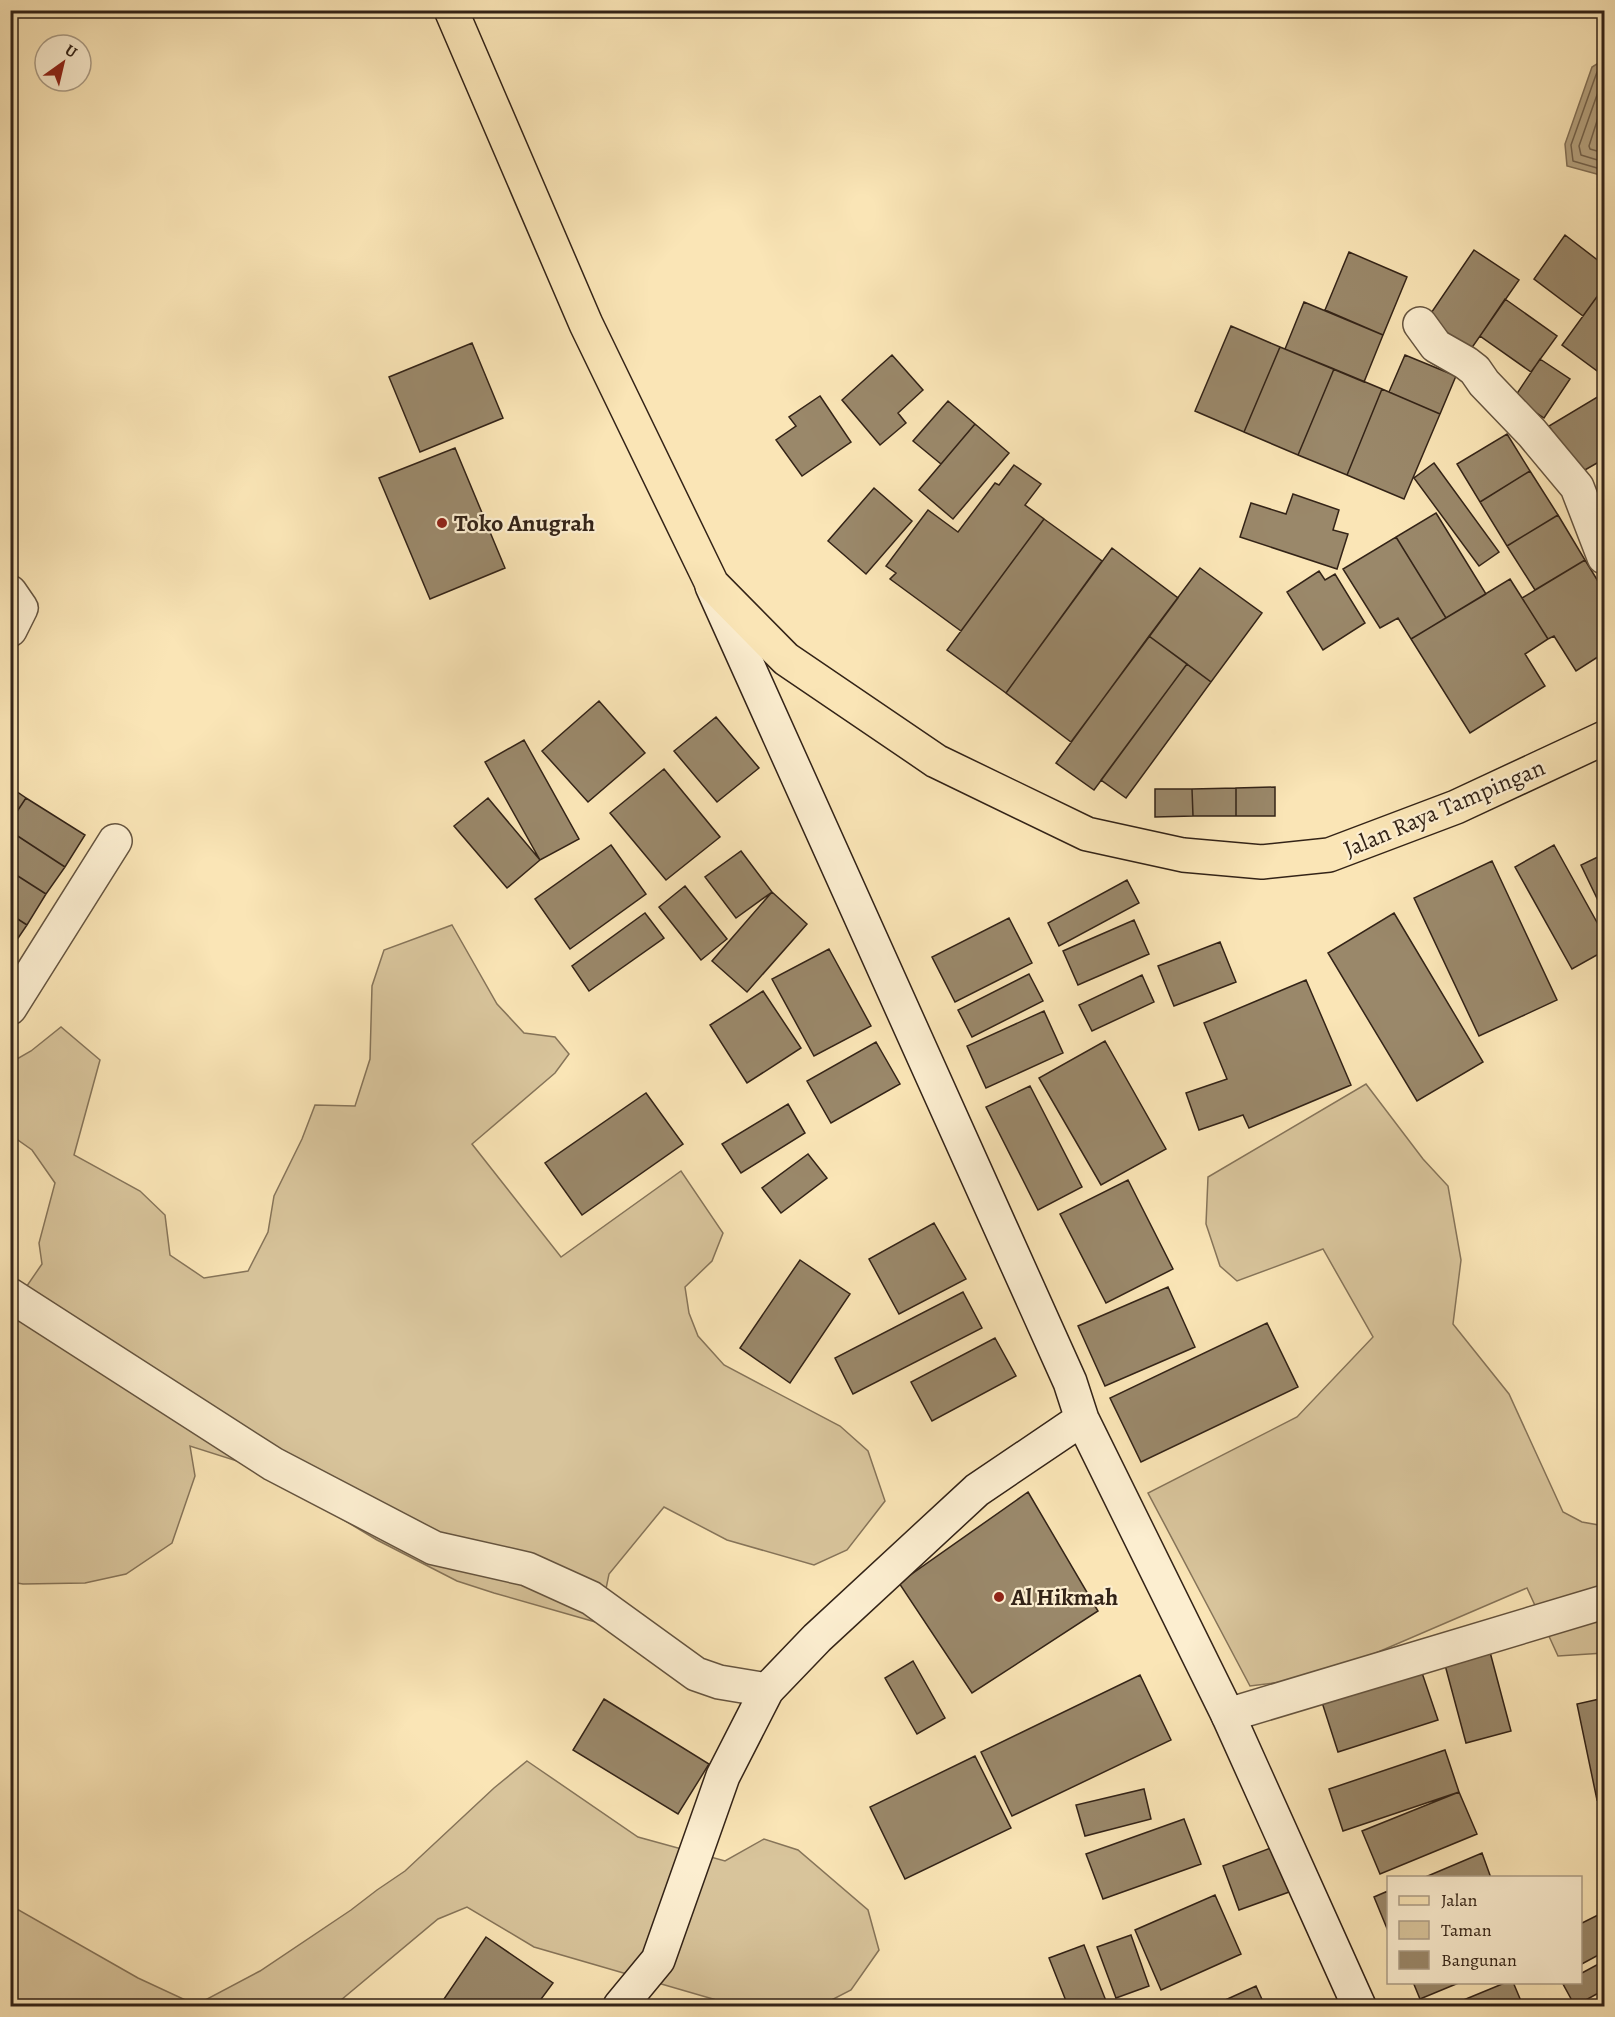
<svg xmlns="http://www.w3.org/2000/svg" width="1615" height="2017" font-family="Alegreya,serif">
<rect width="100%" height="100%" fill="#fae5b6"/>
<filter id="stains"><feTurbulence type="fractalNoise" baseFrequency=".00333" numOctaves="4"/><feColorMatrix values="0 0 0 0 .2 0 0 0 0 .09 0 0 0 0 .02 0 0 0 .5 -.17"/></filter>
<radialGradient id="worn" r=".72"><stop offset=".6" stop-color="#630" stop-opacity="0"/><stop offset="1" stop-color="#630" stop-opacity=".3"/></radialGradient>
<path fill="#d8c49b" stroke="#867459" stroke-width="1.5" d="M 452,925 L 497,1004 L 524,1033 L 555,1037 L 569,1054 L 555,1073 L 472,1144 L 561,1257 L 681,1171 L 723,1233 L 712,1261 L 685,1287 L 689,1313 L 698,1336 L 724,1365 L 840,1426 L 868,1451 L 885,1501 L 847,1550 L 814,1565 L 727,1540 L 664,1507 L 609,1574 L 599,1623 L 494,1593 L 457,1581 L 377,1540 L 256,1467 L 190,1446 L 195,1476 L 172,1543 L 126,1574 L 85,1583 L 23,1584 L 11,1582 L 11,1309 L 42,1264 L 39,1243 L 55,1183 L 32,1150 L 11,1135 L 10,1063 L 31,1051 L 61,1027 L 100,1060 L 74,1155 L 140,1191 L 165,1215 L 170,1255 L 204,1278 L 248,1271 L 268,1232 L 274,1196 L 302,1139 L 315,1105 L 355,1106 L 370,1059 L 372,986 L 384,950 Z
M 1366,1084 L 1423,1159 L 1448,1186 L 1461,1260 L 1453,1324 L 1509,1394 L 1563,1512 L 1582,1522 L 1604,1526 L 1604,1653 L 1558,1656 L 1527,1588 L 1320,1677 L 1250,1686 L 1148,1493 L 1297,1417 L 1373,1337 L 1323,1249 L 1237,1281 L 1220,1266 L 1206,1224 L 1208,1177 Z
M 527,1761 L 638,1837 L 725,1861 L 764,1839 L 798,1850 L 868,1910 L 879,1950 L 851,1990 L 820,2006 L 737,2006 L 534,1947 L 467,1907 L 438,1919 L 335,2005 L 11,2006 L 10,1905 L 138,1978 L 196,2005 L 260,1971 L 351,1910 L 377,1890 L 405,1871 L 494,1788 Z"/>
<path fill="#b6a380" stroke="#827056" stroke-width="1.5" d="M 1600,62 L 1604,62 L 1604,176 L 1567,166 L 1565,144 L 1592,67 Z"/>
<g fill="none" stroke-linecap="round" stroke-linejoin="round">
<path stroke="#74634c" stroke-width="1.5" d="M 1604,67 L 1597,72 L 1571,145 L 1573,161 L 1604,170
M 1604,75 L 1579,146 L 1581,155 L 1604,162
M 1604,99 L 1589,146 L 1590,149 L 1604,153"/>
</g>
<path fill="#9a886a" stroke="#332317" stroke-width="1.5" d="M 1565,235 L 1604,265 L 1604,287 L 1583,316 L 1534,279 Z
M 1474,250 L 1519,280 L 1471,349 L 1427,319 Z
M 1349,252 L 1407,277 L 1383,335 L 1325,310 Z
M 1604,287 L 1604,376 L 1562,345 Z
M 1505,299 L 1557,336 L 1531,372 L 1480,336 Z
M 1304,302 L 1383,335 L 1364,382 L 1285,349 Z
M 1231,326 L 1280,347 L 1244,432 L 1195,411 Z
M 472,343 L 503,418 L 420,452 L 389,377 Z
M 1280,347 L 1334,369 L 1298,455 L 1244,432 Z
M 892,355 L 923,390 L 898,413 L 906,423 L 880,445 L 842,400 Z
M 1405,355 L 1456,376 L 1440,414 L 1389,392 Z
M 1540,359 L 1570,379 L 1544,418 L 1514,398 Z
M 1334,369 L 1382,389 L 1347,475 L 1298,455 Z
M 1382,389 L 1440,414 L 1404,499 L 1347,475 Z
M 1604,393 L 1604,459 L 1578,474 L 1549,426 Z
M 820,396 L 851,442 L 802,476 L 776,440 L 796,426 L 789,417 Z
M 948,401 L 975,424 L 941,464 L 913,441 Z
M 975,424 L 1009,453 L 953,519 L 919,490 Z
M 1507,434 L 1530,471 L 1480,502 L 1457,464 Z
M 455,448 L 505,568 L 430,599 L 379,478 Z
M 1434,463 L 1499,552 L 1479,566 L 1414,478 Z
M 1014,465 L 1041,484 L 1025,505 L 1044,519 L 961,631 L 890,579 L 896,573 L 886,566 L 928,510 L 958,532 L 995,483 L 999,485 Z
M 1530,471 L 1558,515 L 1507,546 L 1480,502 Z
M 874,488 L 912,521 L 866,574 L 828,541 Z
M 1293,494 L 1339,510 L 1333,530 L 1348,534 L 1337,569 L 1240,537 L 1251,503 L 1286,514 Z
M 1436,513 L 1486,594 L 1446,618 L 1396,537 Z
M 1558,515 L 1585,560 L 1535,590 L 1507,546 Z
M 1044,519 L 1102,561 L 1006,693 L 947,650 Z
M 1396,537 L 1446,618 L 1411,639 L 1398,618 L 1380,628 L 1343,569 Z
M 1112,548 L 1178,598 L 1071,742 L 1006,693 Z
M 1585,560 L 1604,591 L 1604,653 L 1576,671 L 1554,636 L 1548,639 L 1522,598 Z
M 1200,568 L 1262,613 L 1211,682 L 1149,636 Z
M 1319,571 L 1325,580 L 1335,574 L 1365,623 L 1323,650 L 1287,592 Z
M 1510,579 L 1548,639 L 1525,654 L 1545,686 L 1470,733 L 1411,639 Z
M 1149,636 L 1187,664 L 1094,790 L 1056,763 Z
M 1187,664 L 1211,682 L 1126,798 L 1101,780 Z
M 599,701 L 645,753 L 588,802 L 542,751 Z
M 716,717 L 759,768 L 717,802 L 674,751 Z
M 524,740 L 579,839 L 540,860 L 485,762 Z
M 664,769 L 720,837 L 666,880 L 610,813 Z
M 10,787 L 26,798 L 10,822 Z
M 1275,787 L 1275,816 L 1236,816 L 1236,788 Z
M 1236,788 L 1236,816 L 1193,816 L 1192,789 Z
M 1155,789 L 1192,789 L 1193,816 L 1155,817 Z
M 26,798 L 85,835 L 65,867 L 10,831 L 10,822 Z
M 488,798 L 540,860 L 507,888 L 454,826 Z
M 10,831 L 65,867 L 46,894 L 10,871 Z
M 611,845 L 646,894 L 570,949 L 535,899 Z
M 1554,845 L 1604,935 L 1604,951 L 1572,969 L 1515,867 Z
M 741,851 L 772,892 L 736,918 L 705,877 Z
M 1604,854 L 1604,913 L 1581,865 Z
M 1492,861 L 1557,1000 L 1479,1036 L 1414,898 Z
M 10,871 L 46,894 L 27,925 L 10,914 Z
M 1127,880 L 1139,903 L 1059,946 L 1048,923 Z
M 685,886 L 727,939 L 701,960 L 659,907 Z
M 772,892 L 807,924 L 747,992 L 712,961 Z
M 645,913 L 664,938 L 589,991 L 572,966 Z
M 1394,913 L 1483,1062 L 1417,1101 L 1328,953 Z
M 10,914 L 27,925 L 10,950 Z
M 1009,918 L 1032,963 L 955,1002 L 932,957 Z
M 1134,920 L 1149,954 L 1078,985 L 1063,951 Z
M 1220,942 L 1236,982 L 1174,1006 L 1158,966 Z
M 829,949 L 871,1026 L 814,1056 L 772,979 Z
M 1029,974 L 1043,1001 L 972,1037 L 958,1010 Z
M 1142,975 L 1154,1002 L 1092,1031 L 1079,1005 Z
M 1306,980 L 1351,1085 L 1249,1128 L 1243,1115 L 1199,1130 L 1186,1093 L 1227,1079 L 1204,1023 Z
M 763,991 L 801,1048 L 747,1083 L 710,1025 Z
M 1044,1011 L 1063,1053 L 986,1088 L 967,1046 Z
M 1105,1041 L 1166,1149 L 1101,1185 L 1039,1078 Z
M 876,1042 L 900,1084 L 831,1123 L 807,1081 Z
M 1030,1086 L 1082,1187 L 1038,1210 L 986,1107 Z
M 646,1093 L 683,1144 L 582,1215 L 545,1163 Z
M 788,1104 L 805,1133 L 741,1173 L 722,1144 Z
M 808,1154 L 827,1178 L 781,1213 L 762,1188 Z
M 1128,1180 L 1173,1269 L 1106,1303 L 1060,1214 Z
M 934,1223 L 966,1279 L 899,1314 L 869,1259 Z
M 800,1260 L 850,1294 L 790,1383 L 740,1348 Z
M 1168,1287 L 1195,1347 L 1105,1386 L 1078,1326 Z
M 963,1292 L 982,1328 L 853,1394 L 835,1358 Z
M 1267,1323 L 1298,1387 L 1141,1462 L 1110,1398 Z
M 995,1338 L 1016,1376 L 932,1421 L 911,1382 Z
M 1028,1492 L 1098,1611 L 972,1693 L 899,1583 Z
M 1490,1652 L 1511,1731 L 1466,1743 L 1445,1665 Z
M 913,1661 L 945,1718 L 917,1734 L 885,1678 Z
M 1418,1661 L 1438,1720 L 1338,1752 L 1319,1693 Z
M 1140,1675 L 1171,1740 L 1012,1816 L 981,1752 Z
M 1604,1698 L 1604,1798 L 1597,1800 L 1577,1704 Z
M 604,1699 L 709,1764 L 678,1814 L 573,1750 Z
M 1445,1750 L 1459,1792 L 1343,1831 L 1329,1789 Z
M 975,1756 L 1011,1828 L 905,1879 L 870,1807 Z
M 1144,1789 L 1151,1819 L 1085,1836 L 1076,1805 Z
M 1459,1792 L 1477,1834 L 1380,1874 L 1362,1831 Z
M 1184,1819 L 1201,1864 L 1103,1899 L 1086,1854 Z
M 1276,1846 L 1292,1891 L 1239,1910 L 1223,1866 Z
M 1482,1853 L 1491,1878 L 1423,1878 Z
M 1388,1891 L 1388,1931 L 1374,1897 Z
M 1215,1895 L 1241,1954 L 1161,1990 L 1135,1930 Z
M 1604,1912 L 1604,1952 L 1580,1965 L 1580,1924 Z
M 1131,1935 L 1149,1986 L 1116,1998 L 1097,1947 Z
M 486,1937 L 553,1983 L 536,2006 L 455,2006 L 444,1999 Z
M 1084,1945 L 1108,2006 L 1068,2006 L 1049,1958 Z
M 1604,1961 L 1604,1990 L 1575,2006 L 1563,1984 L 1580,1982 L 1580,1974 Z
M 1413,1982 L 1461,1982 L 1420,1999 Z
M 1507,1982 L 1513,1982 L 1521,2001 L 1509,2006 L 1449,2006 Z
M 1256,1986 L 1265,2006 L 1212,2006 Z"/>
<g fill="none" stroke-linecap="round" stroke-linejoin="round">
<g stroke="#65543f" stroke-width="36">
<path id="street" d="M 1420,324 L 1436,346 L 1466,363 L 1475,370 L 1484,383 L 1532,433 L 1577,487 L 1604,557
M 10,592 L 21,608 L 10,630
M 10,1008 L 115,841
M 10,1295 L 273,1464 L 434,1548 L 527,1569 L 591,1598 L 696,1674 L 719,1682 L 767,1690
M 1228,1715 L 1604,1602"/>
</g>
<g stroke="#332317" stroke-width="36">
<path id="secondary" d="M 712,586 L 1070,1382 L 1082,1419 L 1228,1715 L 1359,2006
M 620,2006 L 658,1960 L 723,1776 L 767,1690 L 817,1638 L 977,1490 L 1082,1419"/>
</g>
<g stroke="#332317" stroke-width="36">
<path id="primary" d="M 451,10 L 586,324 L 712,584 L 786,659 L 936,761 L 1087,834 L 1183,855 L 1262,862 L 1329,855 L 1456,807 L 1604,738"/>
</g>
<use href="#street" stroke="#fceed0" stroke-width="33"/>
<use href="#secondary" stroke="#fceed0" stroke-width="33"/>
<use href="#primary" stroke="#fae5b6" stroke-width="33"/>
</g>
<g fill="#8f2418" stroke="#fceed0" stroke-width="2">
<circle cx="442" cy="523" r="6"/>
<circle cx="999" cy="1597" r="6"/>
</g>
<g text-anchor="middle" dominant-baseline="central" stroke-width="4.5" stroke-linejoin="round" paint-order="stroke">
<g font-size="24" font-weight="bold" fill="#332317" stroke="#fceed0" text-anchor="start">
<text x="454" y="523">Toko Anugrah</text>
<text x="1011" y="1597">Al Hikmah</text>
</g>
<g font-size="24" fill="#332317" stroke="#fceed0">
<text transform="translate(1444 808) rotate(-23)">Jalan Raya Tampingan</text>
</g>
</g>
<rect width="1615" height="2017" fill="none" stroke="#fae5b6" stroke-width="36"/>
<rect x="12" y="12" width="1591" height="1993" fill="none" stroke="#332317" stroke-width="3"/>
<rect x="18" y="18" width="1579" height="1981" fill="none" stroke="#332317" stroke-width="1.5"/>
<rect x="1387" y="1876" width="195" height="108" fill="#fceed0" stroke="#ac9d86" stroke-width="1.5"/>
<rect x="1399" y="1896" width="30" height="9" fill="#fae5b6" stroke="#ac9d86" stroke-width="1.5"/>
<text x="1441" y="1906" font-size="18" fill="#332317">Jalan</text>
<rect x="1399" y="1921" width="30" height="18" fill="#d8c49b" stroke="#ac9d86" stroke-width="1.5"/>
<text x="1441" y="1936" font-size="18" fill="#332317">Taman</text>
<rect x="1399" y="1951" width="30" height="18" fill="#9a886a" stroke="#ac9d86" stroke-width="1.5"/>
<text x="1441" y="1966" font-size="18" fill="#332317">Bangunan</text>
<g transform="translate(63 63) rotate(34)"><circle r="28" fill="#fceed0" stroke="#ac9d86" stroke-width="1.5"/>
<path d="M0-4.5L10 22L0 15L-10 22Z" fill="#8f2418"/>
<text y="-9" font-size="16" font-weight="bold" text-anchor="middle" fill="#332317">U</text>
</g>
<rect width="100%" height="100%" filter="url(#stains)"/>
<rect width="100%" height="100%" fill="url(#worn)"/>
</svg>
